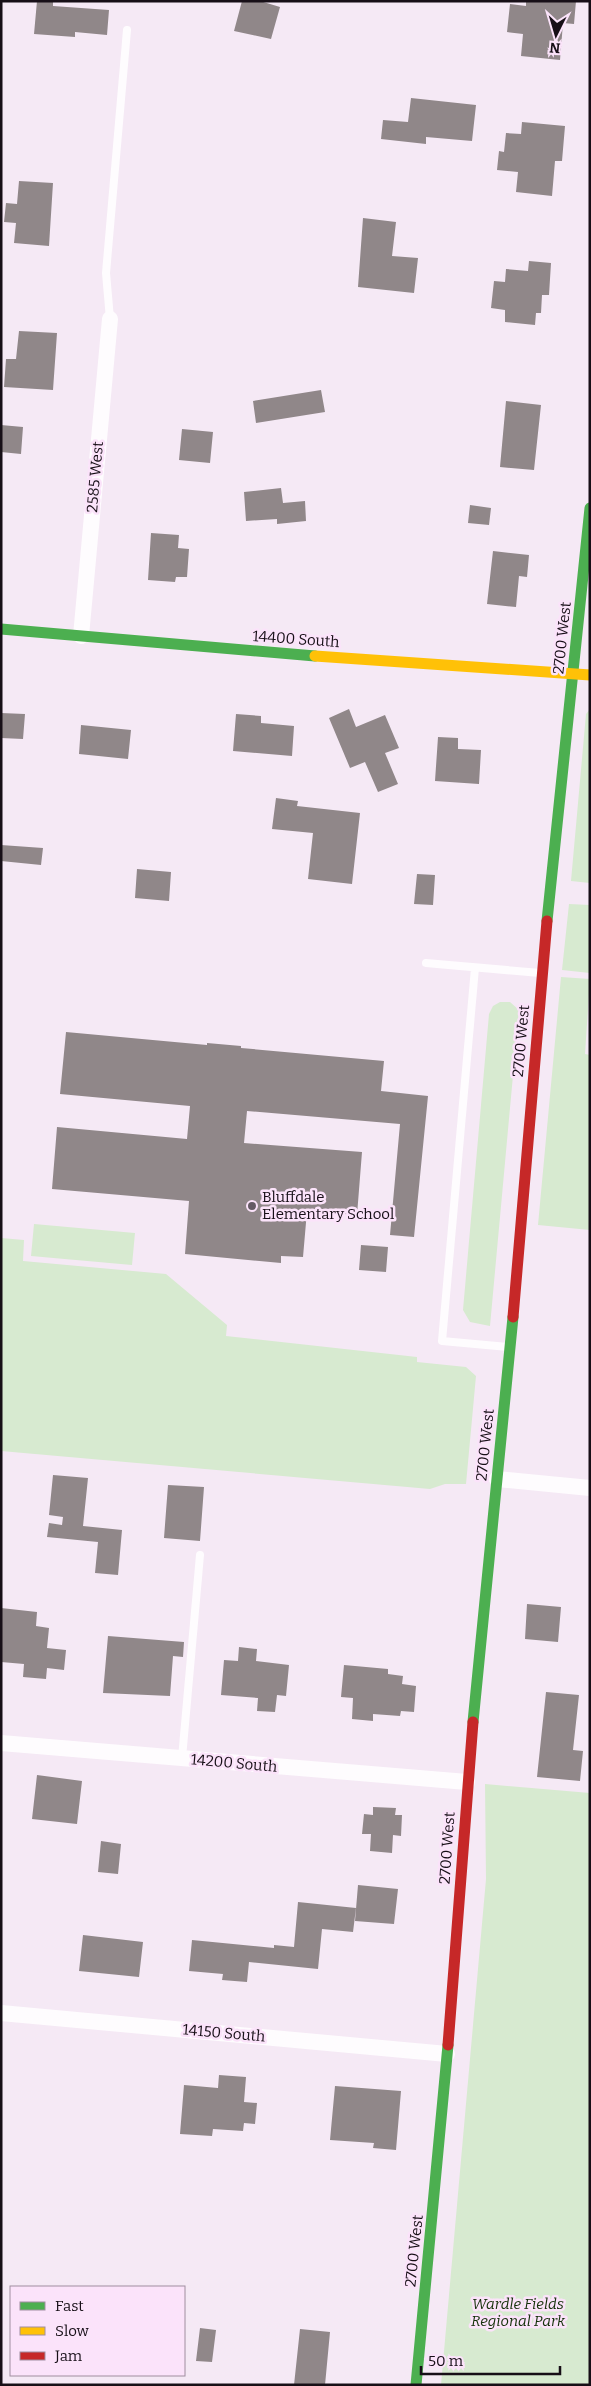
<svg xmlns="http://www.w3.org/2000/svg" width="591" height="2386" font-family="Bitter,serif">
<rect width="100%" height="100%" fill="#f5e9f5"/>
<path fill="#d7ead0" d="M 590,709 L 590,883 L 571,881 L 586,714 Z
M 569,904 L 590,905 L 590,973 L 562,970 Z
M 561,977 L 590,979 L 585,1054 L 590,1055 L 590,1230 L 538,1225 Z
M 500,1002 L 510,1002 L 519,1010 L 490,1326 L 470,1322 L 463,1310 L 489,1014 L 493,1006 Z
M 34,1224 L 135,1233 L 132,1265 L 31,1256 Z
M 1,1238 L 24,1240 L 23,1261 L 166,1274 L 227,1325 L 226,1336 L 417,1357 L 417,1362 L 466,1367 L 476,1376 L 466,1484 L 445,1484 L 430,1489 L 1,1451 Z
M 485,1784 L 590,1793 L 590,2385 L 441,2385 L 486,1879 Z"/>
<path fill="#908789" d="M 37,1 L 53,1 L 53,6 L 109,10 L 107,35 L 75,32 L 75,37 L 34,34 Z
M 242,1 L 260,1 L 280,7 L 271,39 L 234,31 Z
M 526,1 L 576,1 L 574,24 L 563,23 L 560,60 L 521,56 L 523,34 L 507,32 L 510,4 L 526,6 Z
M 411,98 L 476,105 L 472,141 L 426,137 L 426,144 L 381,139 L 383,120 L 408,122 Z
M 522,122 L 565,126 L 562,161 L 555,161 L 552,196 L 516,192 L 518,172 L 497,170 L 499,151 L 504,152 L 506,133 L 521,134 Z
M 19,181 L 53,183 L 49,246 L 14,243 L 16,223 L 4,222 L 6,203 L 17,204 Z
M 363,218 L 396,222 L 392,256 L 418,258 L 414,293 L 358,287 Z
M 529,261 L 551,263 L 549,295 L 542,295 L 541,313 L 536,313 L 535,325 L 505,322 L 505,310 L 491,308 L 494,281 L 505,282 L 506,269 L 528,271 Z
M 19,331 L 57,333 L 53,390 L 4,387 L 6,359 L 16,359 Z
M 321,390 L 325,412 L 256,423 L 253,401 Z
M 506,401 L 541,405 L 534,470 L 500,467 Z
M 1,425 L 23,427 L 21,454 L 1,452 Z
M 182,429 L 213,432 L 210,463 L 179,460 Z
M 281,488 L 283,503 L 305,501 L 306,521 L 277,524 L 277,519 L 246,521 L 244,492 Z
M 470,505 L 491,508 L 489,525 L 468,523 Z
M 151,533 L 179,535 L 178,548 L 189,549 L 187,577 L 176,577 L 175,582 L 148,580 Z
M 493,551 L 529,555 L 527,577 L 519,576 L 516,607 L 487,604 Z
M 349,709 L 356,727 L 385,715 L 399,748 L 385,753 L 398,784 L 378,792 L 365,762 L 350,768 L 329,718 Z
M 1,713 L 25,714 L 23,739 L 1,738 Z
M 236,714 L 261,716 L 261,723 L 294,726 L 292,756 L 233,751 Z
M 81,725 L 131,730 L 128,759 L 79,754 Z
M 438,737 L 458,738 L 458,749 L 481,750 L 479,784 L 435,781 Z
M 276,798 L 298,801 L 297,806 L 360,813 L 352,884 L 308,879 L 313,833 L 272,829 Z
M 1,845 L 43,848 L 41,865 L 1,861 Z
M 137,869 L 171,872 L 169,901 L 135,898 Z
M 417,874 L 435,875 L 433,905 L 414,904 Z
M 66,1032 L 207,1045 L 207,1043 L 241,1046 L 241,1048 L 384,1061 L 381,1091 L 428,1096 L 414,1237 L 390,1235 L 400,1124 L 247,1111 L 244,1143 L 362,1152 L 357,1215 L 307,1211 L 303,1257 L 281,1256 L 281,1263 L 185,1254 L 189,1201 L 52,1189 L 57,1127 L 187,1139 L 190,1106 L 60,1094 Z
M 361,1245 L 388,1247 L 386,1272 L 359,1270 Z
M 53,1475 L 88,1478 L 83,1526 L 122,1530 L 118,1575 L 95,1573 L 98,1542 L 47,1537 L 49,1523 L 62,1525 L 63,1517 L 49,1515 Z
M 168,1485 L 204,1487 L 200,1541 L 164,1538 Z
M 527,1604 L 561,1607 L 558,1642 L 525,1639 Z
M 1,1608 L 37,1612 L 36,1626 L 49,1628 L 47,1648 L 66,1650 L 64,1670 L 47,1668 L 46,1679 L 23,1677 L 24,1664 L 1,1662 Z
M 108,1636 L 184,1642 L 183,1657 L 173,1656 L 170,1696 L 103,1693 Z
M 239,1647 L 257,1649 L 256,1661 L 289,1665 L 286,1696 L 277,1695 L 275,1712 L 257,1711 L 258,1698 L 221,1695 L 224,1660 L 238,1661 Z
M 344,1665 L 388,1669 L 388,1674 L 403,1676 L 402,1684 L 416,1686 L 414,1712 L 401,1711 L 400,1716 L 373,1714 L 373,1721 L 352,1719 L 353,1698 L 341,1697 Z
M 546,1692 L 579,1695 L 573,1750 L 583,1751 L 580,1781 L 537,1777 Z
M 37,1775 L 82,1781 L 77,1824 L 32,1819 Z
M 373,1807 L 396,1808 L 395,1815 L 402,1815 L 401,1836 L 393,1835 L 392,1853 L 370,1851 L 371,1834 L 362,1834 L 364,1814 L 373,1815 Z
M 101,1841 L 121,1844 L 118,1874 L 98,1872 Z
M 358,1885 L 398,1889 L 394,1924 L 355,1921 Z
M 298,1902 L 356,1908 L 353,1932 L 322,1929 L 318,1969 L 249,1962 L 247,1982 L 222,1980 L 223,1974 L 189,1971 L 192,1940 L 274,1948 L 274,1945 L 294,1947 Z
M 83,1935 L 143,1942 L 139,1977 L 79,1971 Z
M 219,2075 L 246,2077 L 244,2102 L 257,2103 L 255,2124 L 244,2123 L 243,2131 L 213,2129 L 212,2136 L 180,2134 L 184,2085 L 218,2088 Z
M 335,2086 L 401,2091 L 396,2150 L 373,2148 L 374,2143 L 330,2140 Z
M 200,2328 L 216,2330 L 212,2362 L 196,2361 Z
M 300,2329 L 330,2332 L 325,2385 L 294,2385 Z"/>
<g fill="none" stroke-linecap="round" stroke-linejoin="round">
<path stroke="#fefcfe" stroke-width="8" d="M 110,319 L 106,273 L 127,30
M 426,963 L 540,973
M 475,968 L 442,1341 L 508,1347
M 182,1758 L 200,1555"/>
<path stroke="#fefcfe" stroke-width="16" d="M 81,636 L 110,319
M 497,1479 L 590,1488
M 1,1743 L 467,1782
M 1,2013 L 447,2054"/>
<path stroke="#4caf50" stroke-width="11" d="M 1,629 L 315,656
M 547,921 L 590,508
M 473,1722 L 513,1317
M 416,2385 L 448,2045"/>
<path stroke="#ffc107" stroke-width="11" d="M 315,656 L 590,675"/>
<path stroke="#c62828" stroke-width="11" d="M 513,1317 L 547,921
M 448,2045 L 473,1722"/>
</g>
<circle fill="#655b65" stroke="#fbe3fa" stroke-width="2" cx="252" cy="1206" r="5"/>
<g text-anchor="middle" dominant-baseline="central" stroke-width="5" stroke-linejoin="round" paint-order="stroke">
<g font-size="15" fill="#170f17" stroke="#fbe3fa">
<text transform="translate(95 477) rotate(-85)">2585 West</text>
<text transform="translate(562 638) rotate(-84)">2700 West</text>
<text transform="translate(296 639) rotate(4)">14400 South</text>
<text transform="translate(521 1041) rotate(-85)">2700 West</text>
<text transform="translate(485 1445) rotate(-84)">2700 West</text>
<text transform="translate(234 1763) rotate(5)">14200 South</text>
<text transform="translate(447 1848) rotate(-86)">2700 West</text>
<text transform="translate(224 2033) rotate(5)">14150 South</text>
<text transform="translate(414 2251) rotate(-84)">2700 West</text>
</g>
<g font-size="15" fill="#170f17" stroke="#fbe3fa" text-anchor="start">
<text x="262" y="1197">Bluffdale<tspan x="262" dy="17">Elementary School</tspan></text>
</g>
<g font-size="15" font-style="italic" fill="#143109" stroke="#fbe3fa">
<text x="518" y="2304">Wardle Fields<tspan x="518" dy="17">Regional Park</tspan></text>
</g>
</g>
<rect width="591" height="2386" fill="none" stroke="#170f17" stroke-width="5"/>
<rect x="10" y="2286" width="175" height="90" fill="#fbe3fa" stroke="#a08e9f"/>
<rect x="20" y="2302" width="25" height="8" fill="#4caf50" stroke="#a08e9f"/>
<text x="55" y="2311" font-size="15" fill="#170f17">Fast</text>
<rect x="20" y="2327" width="25" height="8" fill="#ffc107" stroke="#a08e9f"/>
<text x="55" y="2336" font-size="15" fill="#170f17">Slow</text>
<rect x="20" y="2352" width="25" height="8" fill="#c62828" stroke="#a08e9f"/>
<text x="55" y="2361" font-size="15" fill="#170f17">Jam</text>
<g transform="translate(556 35) rotate(185)" stroke="#fbe3fa" stroke-width="4" paint-order="stroke">
<path d="M0-4L9 19L0 12L-9 19Z" fill="#170f17"/>
<text y="-8" font-size="14" font-weight="bold" text-anchor="middle" fill="#170f17">N</text>
</g>
<path d="M421 2366v8h139v-8" fill="none" stroke="#170f17" stroke-width="2.5"/>
<text x="428" y="2366" font-size="15" fill="#170f17" stroke="#fbe3fa" stroke-width="4" paint-order="stroke">50 m</text>
</svg>
